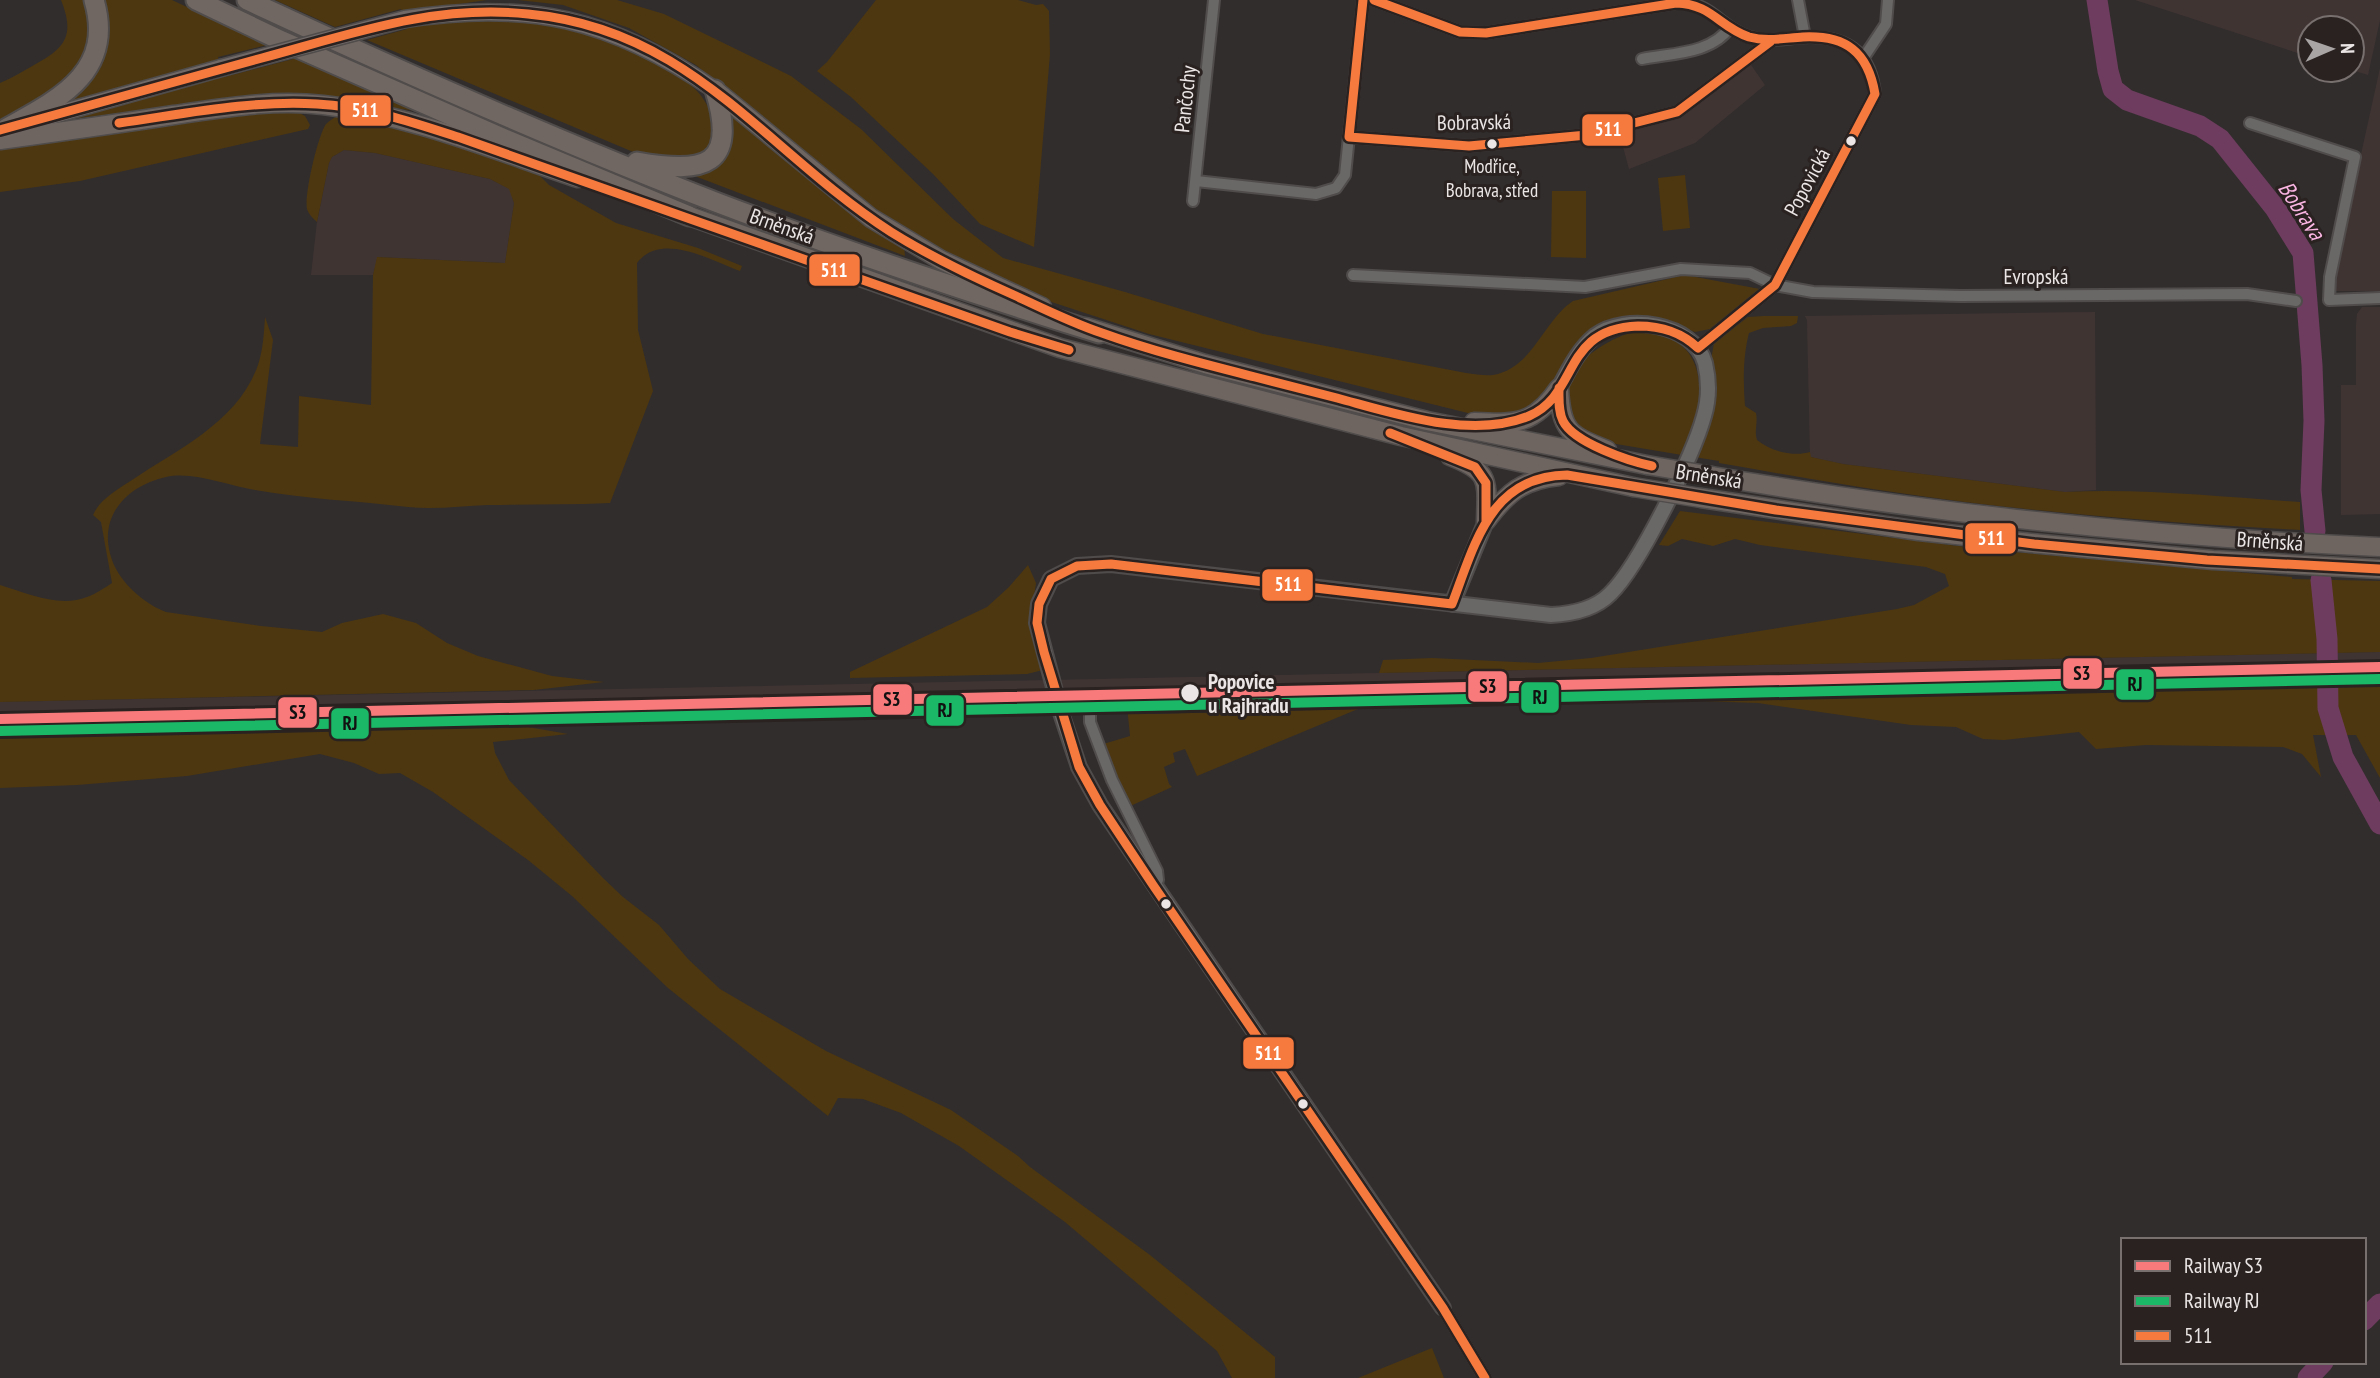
<svg xmlns="http://www.w3.org/2000/svg" width="2380" height="1378" font-family="'PT Sans Narrow',sans-serif">
<rect width="100%" height="100%" fill="#312d2d"/>
<path fill="#403433" d="M 2135,0 L 2380,0 L 2380,20 L 2368,75 L 2352,70 L 2352,28 L 2310,28 L 2310,57 Z
M 1749,62 L 1765,85 L 1695,143 L 1629,169 L 1619,132 L 1675,117 Z
M 2380,68 L 2380,291 L 2331,291 Z
M 344,150 L 375,153 L 490,179 L 510,189 L 514,203 L 505,263 L 378,257 L 373,275 L 311,275 L 317,222 L 329,163 L 332,157 Z
M 2362,307 L 2380,307 L 2380,514 L 2341,515 L 2341,385 L 2356,385 L 2356,325 L 2357,314 Z
M 2095,312 L 2096,490 L 2065,492 L 1843,464 L 1810,457 L 1807,320 L 1805,316 Z
M 2380,652 L 2380,679 L 0,728 L 0,702 Z"/>
<path fill="#4d3710" d="M 61,0 L 88,0 L 93,14 L 86,59 L 41,103 L 0,120 L 0,83 C 12,78 23,71 34,65 C 66,48 75,35 61,0 Z
M 101,0 L 172,0 L 267,45 L 218,57 L 219,61 L 64,103 L 80,87 Z
M 275,0 L 487,0 L 402,12 L 401,9 L 335,27 Z
M 518,0 L 617,0 L 664,14 L 791,76 L 861,129 L 953,219 L 1003,258 L 1125,292 L 1263,334 L 1466,373 C 1475,374 1485,376 1493,375 C 1533,368 1543,321 1573,301 L 1685,275 L 1760,289 L 1710,329 L 1695,332 L 1663,320 L 1639,318 L 1577,346 L 1567,359 L 1549,391 L 1521,415 L 1480,416 L 1149,334 L 1018,291 L 911,237 L 781,136 L 696,65 L 629,28 L 563,5 Z
M 876,0 L 1018,0 L 1036,5 L 1043,4 L 1049,11 L 1050,54 L 1034,247 L 980,224 L 933,174 L 851,97 L 817,71 L 827,62 Z
M 467,19 C 511,21 552,19 595,34 C 626,45 670,65 694,88 C 704,97 712,112 714,125 C 718,160 682,162 657,162 L 367,40 L 407,29 L 406,27 Z
M 297,58 L 417,111 L 296,95 L 226,99 L 73,119 L 223,76 L 224,77 Z
M 725,104 L 904,246 L 905,256 L 692,175 L 714,165 Z
M 292,109 L 305,116 L 310,125 L 308,129 L 80,181 L 0,192 L 0,149 L 186,118 Z
M 340,115 L 387,120 L 535,171 L 549,185 L 616,223 L 698,248 L 742,266 L 740,271 C 710,260 661,231 637,263 L 638,330 L 653,391 L 610,503 C 570,505 529,504 488,505 C 462,506 434,510 408,507 C 358,501 305,499 255,490 C 228,486 194,471 166,477 C 122,487 94,522 115,567 C 124,586 147,605 166,612 L 261,626 L 322,632 L 342,623 L 383,614 L 416,623 L 447,643 L 478,656 L 552,676 L 604,682 L 534,690 L 0,702 L 0,585 C 27,593 59,608 87,597 C 96,594 104,588 112,583 L 101,522 L 93,515 C 100,499 117,490 132,480 C 178,449 238,422 258,365 C 263,350 264,333 265,317 L 273,340 L 260,444 L 298,447 L 299,396 L 371,405 L 373,275 L 377,257 L 505,263 L 514,203 L 509,189 L 490,179 L 375,153 L 344,150 L 332,157 L 329,163 L 317,222 C 313,218 309,215 307,209 C 304,195 318,135 326,124 C 330,120 335,117 340,115 Z
M 1685,175 L 1690,228 L 1663,231 L 1658,178 Z
M 1552,191 L 1586,191 L 1586,258 L 1551,257 Z
M 1764,316 L 1798,316 L 1797,323 L 1791,326 L 1763,328 L 1749,333 C 1743,356 1743,382 1745,406 L 1756,413 C 1758,423 1754,431 1757,440 C 1770,451 1793,457 1810,452 L 1811,457 L 1843,464 L 2065,492 C 2144,488 2222,497 2300,502 L 2300,530 C 2165,523 2027,512 1893,492 C 1835,484 1777,473 1719,463 L 1719,461 L 1694,457 L 1714,343 L 1748,317 Z
M 1632,332 C 1644,333 1659,333 1670,338 C 1715,360 1699,420 1682,455 L 1592,440 L 1571,425 C 1570,414 1564,398 1567,387 C 1575,359 1607,340 1632,332 Z
M 1680,511 L 1982,549 L 2292,577 L 2292,579 L 2380,581 L 2380,652 L 1379,673 L 1383,660 L 1432,658 L 1538,663 L 1591,658 L 1897,609 L 1914,605 L 1949,586 L 1945,574 L 1926,567 L 1760,545 L 1735,539 L 1713,546 L 1682,539 L 1668,546 L 1659,545 Z
M 1028,565 L 1036,583 L 1031,618 L 1043,670 L 1027,674 L 850,678 L 850,672 L 987,607 L 1009,587 Z
M 2380,679 L 2380,778 L 2356,735 L 2313,735 L 2321,777 L 2302,754 L 2283,747 L 2146,745 L 2096,749 L 2079,732 L 2004,740 L 1983,739 L 1956,727 L 1911,725 L 1758,703 L 1666,700 L 1617,702 L 1606,695 Z
M 1148,705 L 1150,714 L 1358,709 L 1197,776 L 1185,749 L 1173,753 L 1175,762 L 1164,767 L 1169,784 L 1172,787 L 1126,808 L 1100,745 L 1130,736 L 1127,706 Z
M 477,718 L 568,734 L 493,742 L 495,753 L 509,780 L 603,878 L 623,897 L 659,925 L 688,959 L 720,989 L 826,1051 L 951,1110 L 1018,1156 L 1030,1167 L 1150,1255 L 1275,1357 L 1275,1378 L 1232,1378 L 1217,1351 L 1065,1222 L 959,1146 L 901,1113 L 863,1099 L 838,1098 L 828,1116 L 668,988 L 572,896 L 528,860 L 433,792 L 400,773 L 379,774 L 354,763 L 320,754 L 187,776 L 77,785 L 0,788 L 0,728 Z
M 1432,1348 L 1444,1378 L 1358,1378 Z"/>
<g fill="none" stroke-linecap="round" stroke-linejoin="round">
<path stroke="#6e3c5e" stroke-width="21" d="M 2097,0 L 2108,71 L 2113,89 L 2127,100 L 2200,126 L 2220,139 L 2275,208 L 2303,253 L 2312,365 L 2314,421 L 2311,490 L 2315,531
M 2321,580 L 2327,639 L 2328,708 L 2343,757 L 2380,824
M 2364,1320 L 2380,1304
M 2308,1378 L 2323,1362"/>
<g stroke="#4f4c4b" stroke-width="14">
<path id="minor" d="M 1374,0 L 1460,32 L 1486,33 L 1676,3 C 1712,1 1718,26 1747,36 C 1770,44 1788,37 1811,37 C 1850,37 1871,55 1875,94 L 1775,285 L 1698,348
M 1798,0 L 1805,37
M 1864,57 L 1886,24 L 1888,0
M 1642,59 C 1672,53 1712,54 1730,27
M 2250,123 L 2355,157 L 2330,277 L 2329,300 L 2380,298
M 1349,137 L 1469,146 L 1587,135 L 1677,112 L 1770,42
M 1196,181 L 1316,194 L 1336,188 L 1345,175 L 1363,0
M 1193,201 L 1214,0
M 1353,275 L 1585,287 L 1681,269 L 1750,273 L 1775,285 L 1813,292 L 1961,296 L 2247,294 L 2296,301
M 1090,708 L 1090,722 L 1112,780 L 1157,871 L 1158,880 L 1153,885
M 1443,1308 L 1485,1378"/>
</g>
<g stroke="#4f4c4b" stroke-width="18">
<path id="tertiary" d="M 1452,604 L 1486,521
M 1443,1308 L 1100,805 L 1079,767 L 1060,710 L 1037,623 L 1039,604 L 1051,579 L 1077,566 L 1111,564 L 1551,615 C 1572,614 1595,609 1610,594 C 1639,566 1693,456 1704,416 C 1709,399 1709,380 1705,363 C 1694,323 1625,313 1595,336 C 1578,350 1569,370 1559,388"/>
</g>
<g stroke="#4f4c4b" stroke-width="19">
<path id="secondary" d="M 405,19 C 528,0 611,18 715,90
M 25,123 L 221,68"/>
</g>
<g stroke="#4f4c4b" stroke-width="21">
<path id="trunk" d="M 715,90 L 871,218 L 941,260 L 1042,307
M 0,140 C 58,132 116,124 174,115 C 223,108 273,99 323,105 C 411,115 494,150 578,178
M 678,212 L 1060,348 L 1401,436 L 1633,487
M 1086,327 L 1205,364 L 1427,421 L 1647,465
M 1559,388 C 1561,431 1569,435 1607,450
M 1474,422 C 1516,424 1534,425 1559,388
M 1450,456 C 1491,472 1487,480 1486,521
M 1712,476 C 1934,514 2156,537 2380,547
M 1701,498 L 1919,531 L 2031,543 L 2213,560 L 2380,569
M 1486,521 C 1508,492 1522,480 1559,476"/>
</g>
<g stroke="#4f4c4b" stroke-width="23">
<path id="motorway" d="M 196,0 L 282,41 L 507,140 L 689,216
M 247,0 C 402,72 559,142 718,203 C 844,251 971,293 1099,333
M 7,128 C 59,99 115,72 94,0
M 637,162 C 705,174 738,167 715,90"/>
</g>
<use href="#minor" stroke="#6a6767" stroke-width="10"/>
<use href="#tertiary" stroke="#6a6767" stroke-width="14"/>
<use href="#secondary" stroke="#706968" stroke-width="16"/>
<use href="#trunk" stroke="#6e6561" stroke-width="18"/>
<use href="#motorway" stroke="#716762" stroke-width="19"/>
<g stroke="#4f4c4b" stroke-width="19" stroke-linecap="butt">
<path id="secondary-bridge" d="M 221,68 L 405,19"/>
</g>
<g stroke="#4f4c4b" stroke-width="21" stroke-linecap="butt">
<path id="trunk-bridge" d="M 1647,465 L 1712,476
M 1633,487 L 1701,498"/>
</g>
<use href="#secondary-bridge" stroke="#706968" stroke-width="16"/>
<use href="#trunk-bridge" stroke="#6e6561" stroke-width="18"/>
<g stroke="#292221" stroke-width="14">
<path id="bus-1" d="M 1363,0 L 1349,137 L 1469,146 L 1587,135 L 1677,112 L 1770,42
M 119,123 C 184,114 250,100 317,104 C 365,106 412,122 458,137 L 1010,332 L 1069,350
M 0,130 C 87,106 175,82 262,58 C 351,34 434,4 528,14 C 692,29 765,151 891,232 C 931,257 973,277 1016,296 C 1044,309 1072,323 1102,333 C 1152,351 1204,364 1255,377 C 1282,384 1309,391 1337,398 C 1393,413 1472,440 1529,416 C 1580,394 1561,329 1638,326 C 1662,326 1681,332 1698,348 L 1775,285 L 1875,94 C 1868,52 1846,35 1803,37 C 1785,38 1767,42 1749,37 C 1719,27 1712,4 1676,3 L 1486,33 L 1460,32 L 1374,0
M 1559,388 C 1559,399 1558,411 1563,421 C 1574,443 1629,461 1652,466
M 1390,433 L 1475,467 L 1486,483 L 1486,521
M 1485,1378 L 1443,1308 L 1153,885 L 1100,805 L 1079,767 L 1044,652 L 1037,623 L 1039,604 L 1051,579 L 1077,566 L 1111,564 L 1452,604 C 1475,544 1490,476 1567,475 L 1776,510 L 2034,544 L 2207,560 L 2380,569"/>
</g>
<use href="#bus-1" stroke="#f6793e" stroke-width="9"/>
<g stroke="#292221" stroke-width="16">
<path id="rail-1" d="M 0,719 L 2380,667"/>
</g>
<g stroke="#292221" stroke-width="16">
<path id="rail-2" d="M 0,731 L 2380,679"/>
</g>
<use href="#rail-1" stroke="#f97a7a" stroke-width="10"/>
<use href="#rail-2" stroke="#1ab867" stroke-width="10"/>
</g>
<g fill="#ebe6e5" stroke="#292221" stroke-width="2.5">
<circle cx="1851" cy="141" r="6"/>
<circle cx="1492" cy="144" r="6"/>
<circle cx="1190" cy="693" r="10"/>
<circle cx="1166" cy="904" r="6"/>
<circle cx="1303" cy="1104" r="6"/>
</g>
<g text-anchor="middle" dominant-baseline="central" stroke-width="6" stroke-linejoin="round" paint-order="stroke">
<g font-size="19" fill="#ebe6e5" stroke="#292221">
<text x="1492" y="166">Modřice,<tspan x="1492" dy="24">Bobrava, střed</tspan></text>
</g>
<g font-size="21" fill="#ebe6e5" stroke="#292221">
<text transform="translate(1185 99) rotate(-84)">Pančochy</text>
<text transform="translate(1474 122) rotate(-1)">Bobravská</text>
<text transform="translate(1807 182) rotate(-62)">Popovická</text>
<text transform="translate(782 226) rotate(20)">Brněnská</text>
<text x="2036" y="276">Evropská</text>
<text transform="translate(1709 476) rotate(9)">Brněnská</text>
<text transform="translate(2270 541) rotate(4)">Brněnská</text>
</g>
<g font-size="21" font-weight="bold" fill="#ebe6e5" stroke="#292221" text-anchor="start">
<text x="1208" y="681">Popovice<tspan x="1208" dy="24">u Rajhradu</tspan></text>
</g>
<g font-size="23" font-style="italic" fill="#fab5e2" stroke="#292221">
<text transform="translate(2302 210) rotate(57)">Bobrava</text>
</g>
</g>
<g stroke="#292221" stroke-width="2.5">
<rect x="339" y="94" width="53" height="33" rx="7" fill="#f6793e"/>
<rect x="1581" y="113" width="53" height="34" rx="7" fill="#f6793e"/>
<rect x="808" y="253" width="53" height="34" rx="7" fill="#f6793e"/>
<rect x="1964" y="522" width="53" height="33" rx="7" fill="#f6793e"/>
<rect x="1261" y="568" width="53" height="34" rx="7" fill="#f6793e"/>
<rect x="2062" y="657" width="41" height="33" rx="7" fill="#f97a7a"/>
<rect x="2115" y="668" width="40" height="33" rx="7" fill="#1ab867"/>
<rect x="1467" y="670" width="41" height="33" rx="7" fill="#f97a7a"/>
<rect x="1520" y="681" width="40" height="33" rx="7" fill="#1ab867"/>
<rect x="872" y="683" width="41" height="33" rx="7" fill="#f97a7a"/>
<rect x="925" y="694" width="40" height="33" rx="7" fill="#1ab867"/>
<rect x="277" y="696" width="41" height="33" rx="7" fill="#f97a7a"/>
<rect x="330" y="707" width="40" height="33" rx="7" fill="#1ab867"/>
<rect x="1242" y="1036" width="53" height="34" rx="7" fill="#f6793e"/>
</g>
<g font-size="19" text-anchor="middle" font-weight="bold" fill="#fff">
<text x="365" y="117">511</text>
<text x="1608" y="136">511</text>
<text x="834" y="277">511</text>
<text x="1991" y="545">511</text>
<text x="1288" y="591">511</text>
<text x="1268" y="1060">511</text>
</g>
<g font-size="19" text-anchor="middle" font-weight="bold" fill="#111">
<text x="2082" y="680">S3</text>
<text x="2135" y="691">RJ</text>
<text x="1488" y="693">S3</text>
<text x="1540" y="704">RJ</text>
<text x="892" y="706">S3</text>
<text x="945" y="717">RJ</text>
<text x="298" y="719">S3</text>
<text x="350" y="730">RJ</text>
</g>
<rect x="2121" y="1238" width="245" height="126" fill="#292221" stroke="#77706f" stroke-width="2"/>
<rect x="2135" y="1261" width="35" height="10" fill="#f97a7a" stroke="#77706f" stroke-width="2"/>
<text x="2184" y="1273" font-size="21" fill="#ebe6e5">Railway S3</text>
<rect x="2135" y="1296" width="35" height="10" fill="#1ab867" stroke="#77706f" stroke-width="2"/>
<text x="2184" y="1308" font-size="21" fill="#ebe6e5">Railway RJ</text>
<rect x="2135" y="1331" width="35" height="10" fill="#f6793e" stroke="#77706f" stroke-width="2"/>
<text x="2184" y="1343" font-size="21" fill="#ebe6e5">511</text>
<g transform="translate(2331 49) rotate(88)"><circle r="33" fill="#292221" stroke="#77706f" stroke-width="2"/>
<path d="M0-5L12 26L0 18L-12 26Z" fill="#aaa5a5"/>
<text y="-10" font-size="19" font-weight="bold" text-anchor="middle" fill="#ebe6e5">N</text>
</g>
</svg>
